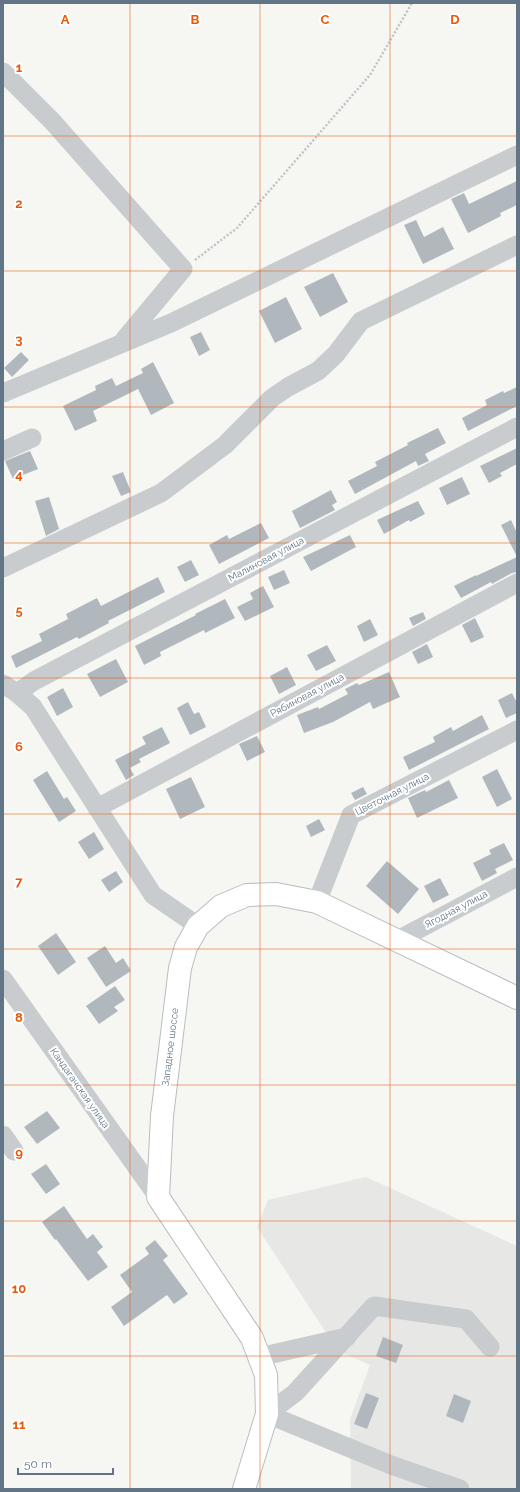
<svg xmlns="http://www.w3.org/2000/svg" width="520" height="1492" font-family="Raleway,sans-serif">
<rect width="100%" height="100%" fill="#f6f7f2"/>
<path fill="#e7e8e6" d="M 366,1177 L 517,1246 L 517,1489 L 351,1489 L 350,1419 L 370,1365 L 338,1351 L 257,1227 L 268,1200 Z"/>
<path fill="#b0b8bd" d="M 517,181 L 517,205 L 500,213 L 501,216 L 468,233 L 451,199 L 464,193 L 469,204 Z
M 416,220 L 424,237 L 443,227 L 454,249 L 423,264 L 404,225 Z
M 333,273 L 348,302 L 320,317 L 304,287 Z
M 286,297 L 302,329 L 275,343 L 259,311 Z
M 201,332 L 210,350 L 199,356 L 190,337 Z
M 21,352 L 29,360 L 12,377 L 4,368 Z
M 153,362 L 174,403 L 151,415 L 138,389 L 93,411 L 97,421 L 75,431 L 63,406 L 96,390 L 95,386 L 112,378 L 116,386 L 143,373 L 141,369 Z
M 517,387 L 517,406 L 468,431 L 462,418 L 487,405 L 485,400 L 503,391 L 504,393 Z
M 438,428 L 446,443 L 425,454 L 429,461 L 418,466 L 416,461 L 355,494 L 348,481 L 377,466 L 375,462 L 408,445 L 407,443 Z
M 517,448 L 517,464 L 500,473 L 502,476 L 489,483 L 480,466 Z
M 30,451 L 38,469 L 13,479 L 5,461 Z
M 123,472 L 131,492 L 121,496 L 112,476 Z
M 462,477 L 470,494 L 447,505 L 439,488 Z
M 331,490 L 337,502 L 332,505 L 335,510 L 300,528 L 292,511 Z
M 49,497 L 59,529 L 46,536 L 35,501 Z
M 418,501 L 425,514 L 410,522 L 409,520 L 384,534 L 377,520 Z
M 511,520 L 517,533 L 517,572 L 512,573 L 492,584 L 491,582 L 461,598 L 454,586 L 476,575 L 476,576 L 517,557 L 501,525 Z
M 261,523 L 269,538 L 219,564 L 209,545 L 227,535 L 229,539 Z
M 350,535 L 356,547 L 311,571 L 303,557 Z
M 191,560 L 199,575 L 185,582 L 177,567 Z
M 284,570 L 290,583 L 274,590 L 268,577 Z
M 158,577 L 165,592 L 108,621 L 109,623 L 79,639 L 77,637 L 16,668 L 11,656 L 42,641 L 39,634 L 68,619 L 66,614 L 97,598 L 101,606 Z
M 263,586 L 274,607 L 245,621 L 237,607 L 253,599 L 250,593 Z
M 225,599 L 235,618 L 205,633 L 204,630 L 160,652 L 161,656 L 144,665 L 135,646 L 196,615 L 195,614 Z
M 423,612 L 426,619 L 413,626 L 409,618 Z
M 475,618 L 484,637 L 471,643 L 462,625 Z
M 370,619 L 378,635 L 364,642 L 357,626 Z
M 427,644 L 433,657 L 418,664 L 412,652 Z
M 327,645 L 336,661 L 316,671 L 307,655 Z
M 116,659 L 128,682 L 100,697 L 87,674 Z
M 287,667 L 296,685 L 279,694 L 270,676 Z
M 389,672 L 400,697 L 373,709 L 370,702 L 333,722 L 304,733 L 297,715 L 318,707 L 319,709 L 348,694 L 345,689 L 357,683 L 359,685 Z
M 63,688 L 73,707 L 57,716 L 47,697 Z
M 512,693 L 517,703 L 517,713 L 506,718 L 498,700 Z
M 188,702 L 194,714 L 199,712 L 206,727 L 190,735 L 177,708 Z
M 482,715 L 489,729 L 409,770 L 403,757 L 435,742 L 433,737 L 451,727 L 453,731 Z
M 162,727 L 170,743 L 139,759 L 141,762 L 130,768 L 134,775 L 126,780 L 115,760 L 146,744 L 142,737 Z
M 257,736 L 265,752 L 247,761 L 239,744 Z
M 497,769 L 512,799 L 497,807 L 482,777 Z
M 47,771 L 64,799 L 67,797 L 76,811 L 59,822 L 33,780 Z
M 191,777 L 205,807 L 180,819 L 166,789 Z
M 449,780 L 458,798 L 417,818 L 408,798 L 425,790 L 426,792 Z
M 363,787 L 367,794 L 355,800 L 351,793 Z
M 319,819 L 325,830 L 311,837 L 306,826 Z
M 94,832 L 104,849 L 89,859 L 78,842 Z
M 504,843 L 513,860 L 495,869 L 497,873 L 482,881 L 473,863 L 491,854 L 489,850 Z
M 387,861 L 419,889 L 398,914 L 366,886 Z
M 116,871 L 123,882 L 109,892 L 101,880 Z
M 440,878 L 449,895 L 433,903 L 424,886 Z
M 56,933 L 76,962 L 58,975 L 38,946 Z
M 105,946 L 116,963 L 123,958 L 131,971 L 106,987 L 87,958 Z
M 115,986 L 125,1000 L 114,1007 L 118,1011 L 99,1024 L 86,1006 Z
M 47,1111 L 60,1128 L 37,1144 L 24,1127 Z
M 46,1164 L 60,1184 L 46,1194 L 31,1174 Z
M 64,1206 L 87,1239 L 93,1234 L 103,1247 L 97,1252 L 108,1267 L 88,1281 L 56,1239 L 55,1240 L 42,1222 Z
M 155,1240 L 168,1256 L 163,1260 L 188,1294 L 174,1304 L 167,1295 L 124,1326 L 111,1307 L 132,1292 L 120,1275 L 149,1254 L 145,1248 Z
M 383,1337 L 403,1345 L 396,1363 L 376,1356 Z
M 366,1393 L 379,1398 L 367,1429 L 354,1424 Z
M 454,1394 L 471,1401 L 463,1423 L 446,1416 Z"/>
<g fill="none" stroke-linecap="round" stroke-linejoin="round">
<g stroke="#b9bdc1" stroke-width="24">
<path id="major" d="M 244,1489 L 267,1414 L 266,1375 L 252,1338 L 158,1197 L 162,1116 L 180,968 L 186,947 L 198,926 L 221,906 L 247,895 L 276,894 L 317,902 L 517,998"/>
</g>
<path stroke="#c1c3c5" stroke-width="2.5" stroke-dasharray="2 2" stroke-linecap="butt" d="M 195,260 L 237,228 L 370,75 L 412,3"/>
<path stroke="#c8cccf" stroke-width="19" d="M 3,72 L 52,121 L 183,269 L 124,340
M 3,393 L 171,323 L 517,155
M 3,451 L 32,438
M 3,568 L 161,493 L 225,445 L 272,398 L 288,387 L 318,371 L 336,354 L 361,321 L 517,245
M 3,684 L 17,693 L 33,707 L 153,895 L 198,926
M 17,693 L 34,681 L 517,427
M 97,808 L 517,583
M 317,902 L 351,815 L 517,730
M 396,941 L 517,877
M 3,979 L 158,1197
M 3,1135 L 14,1151
M 259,1357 L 347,1337
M 267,1414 L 295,1393 L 374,1306 L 466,1319 L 490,1347
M 267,1414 L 391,1465 L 460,1489"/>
<use href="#major" stroke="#fff" stroke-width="22"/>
</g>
<path fill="none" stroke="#e8590c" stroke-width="1" stroke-opacity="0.55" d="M 130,3 L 130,1489M 260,3 L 260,1489M 390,3 L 390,1489M 3,136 L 517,136M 3,271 L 517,271M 3,407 L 517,407M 3,543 L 517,543M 3,678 L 517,678M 3,814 L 517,814M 3,949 L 517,949M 3,1085 L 517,1085M 3,1221 L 517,1221M 3,1356 L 517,1356"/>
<g text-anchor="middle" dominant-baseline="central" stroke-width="4" stroke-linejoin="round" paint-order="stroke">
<g font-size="10" fill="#627587" stroke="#fff">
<text transform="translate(266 559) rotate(-28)">Малиновая улица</text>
<text transform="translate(307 695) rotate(-28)">Рябиновая улица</text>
<text transform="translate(392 794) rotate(-27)">Цветочная улица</text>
<text transform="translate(456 909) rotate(-28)">Ягодная улица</text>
<text transform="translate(170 1047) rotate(-83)">Западное шоссе</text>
<text transform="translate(80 1088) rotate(55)">Кандагачская улица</text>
</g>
</g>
<g font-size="13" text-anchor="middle" font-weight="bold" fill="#e8590c" stroke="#fff" stroke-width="4" stroke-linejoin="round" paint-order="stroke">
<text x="65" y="24">A</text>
<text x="195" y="24">B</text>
<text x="325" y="24">C</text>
<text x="455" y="24">D</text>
<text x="19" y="72">1</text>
<text x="19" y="208">2</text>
<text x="19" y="344">3</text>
<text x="19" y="479">4</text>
<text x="19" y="615">5</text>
<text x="19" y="751">6</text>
<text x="19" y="886">7</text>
<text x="19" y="1022">8</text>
<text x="19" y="1157">9</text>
<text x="19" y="1293">10</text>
<text x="19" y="1429">11</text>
</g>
<rect width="520" height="1492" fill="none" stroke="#627587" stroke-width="8"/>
<path d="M18 1468v6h95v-6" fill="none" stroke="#627587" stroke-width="2"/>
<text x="24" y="1468" font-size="12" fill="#627587" stroke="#ffffff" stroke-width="3" paint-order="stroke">50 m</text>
</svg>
